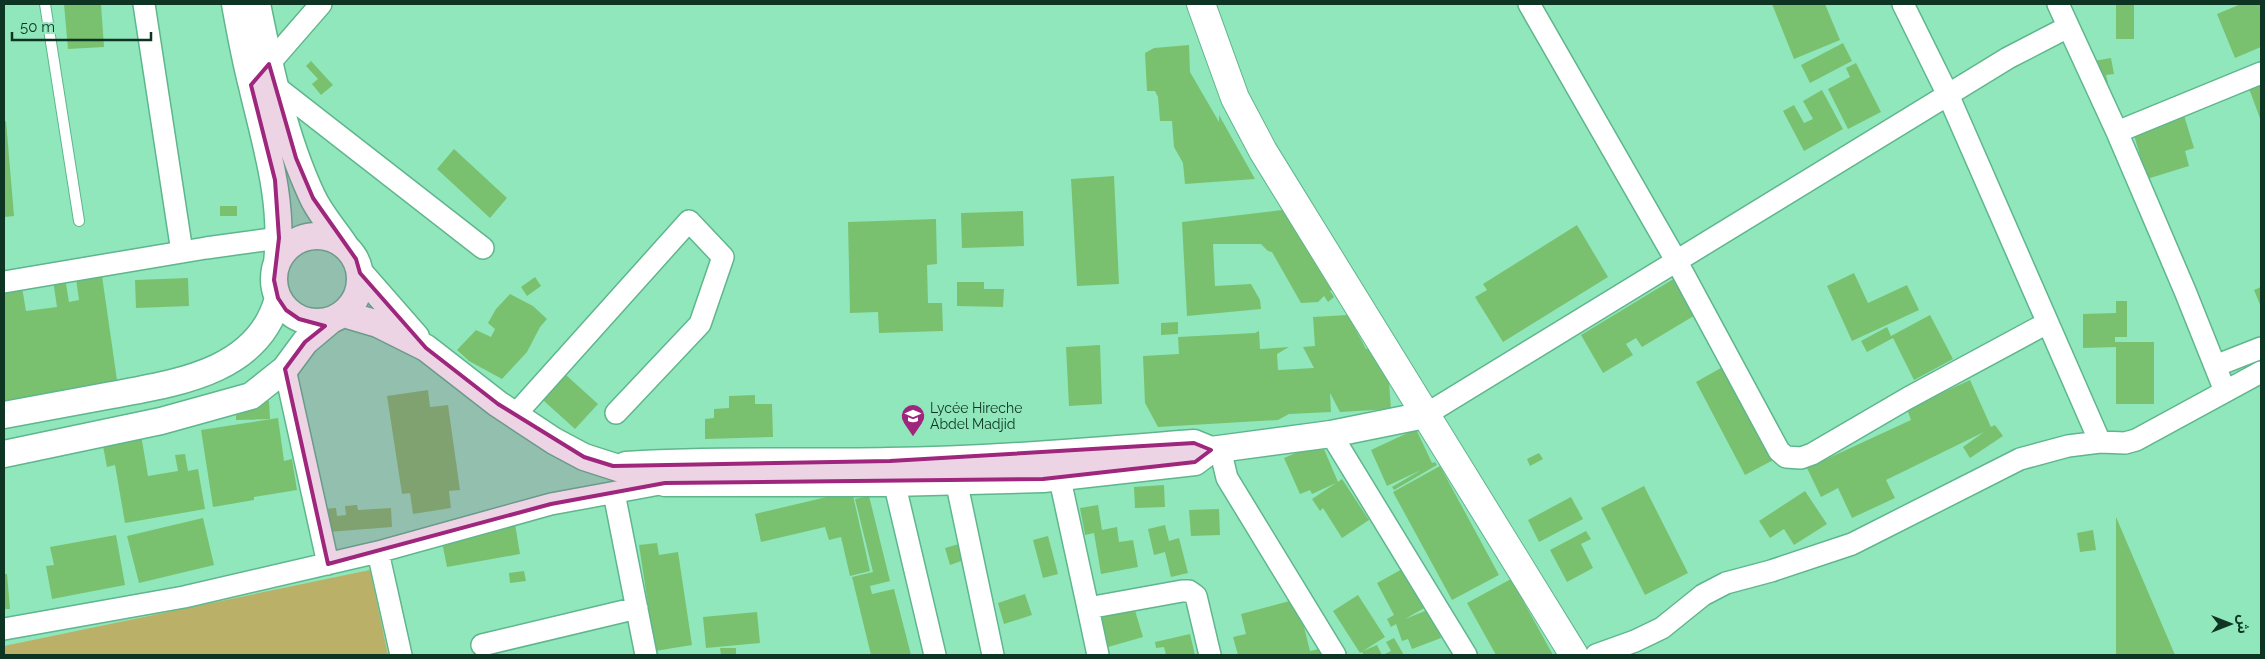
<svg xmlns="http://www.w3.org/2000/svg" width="2265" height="659" font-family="Raleway,'Noto Sans Arabic',sans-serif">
<rect width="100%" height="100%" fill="#90e7bb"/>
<path fill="#bab067" d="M 370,570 L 388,655 L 4,655 L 4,646 Z"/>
<path fill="#79c16f" d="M 64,4 L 101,4 L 104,47 L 68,49 Z
M 1772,4 L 1825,4 L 1840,40 L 1794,59 Z
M 2116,4 L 2134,4 L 2134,39 L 2116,39 Z
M 2241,4 L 2261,4 L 2261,47 L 2235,58 L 2217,14 Z
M 1843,43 L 1852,61 L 1810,83 L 1801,65 Z
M 1189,45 L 1190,72 L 1219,122 L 1219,115 L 1255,179 L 1185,184 L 1183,163 L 1174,147 L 1172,121 L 1160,121 L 1158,97 L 1155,91 L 1147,91 L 1145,53 L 1154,48 Z
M 2111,58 L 2114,74 L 2106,75 L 2108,83 L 2099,85 L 2094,61 Z
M 311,61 L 333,85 L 321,95 L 312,84 L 318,79 L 306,66 Z
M 1856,63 L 1881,112 L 1848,129 L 1828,89 L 1850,77 L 1846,68 Z
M 2261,69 L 2261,121 L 2244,75 Z
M 1822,90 L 1843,129 L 1804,151 L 1783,111 L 1794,105 L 1804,123 L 1813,119 L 1803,101 Z
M 2183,112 L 2194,148 L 2185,151 L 2189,166 L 2147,179 L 2131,125 Z
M 6,121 L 14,216 L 4,217 L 4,122 Z
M 454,149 L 507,198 L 490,218 L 437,169 Z
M 1114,176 L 1119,284 L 1077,286 L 1071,179 Z
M 220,206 L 237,206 L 237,216 L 220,216 Z
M 1282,210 L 1294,219 L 1337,286 L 1330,291 L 1334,297 L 1328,302 L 1324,296 L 1318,302 L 1301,303 L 1272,252 L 1268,251 L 1261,244 L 1213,244 L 1215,286 L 1251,284 L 1260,300 L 1261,309 L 1187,316 L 1182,222 Z
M 1023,211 L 1024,246 L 962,248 L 961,213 Z
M 936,219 L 937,264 L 927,265 L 928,303 L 942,303 L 943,331 L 879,333 L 878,312 L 850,313 L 848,222 Z
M 1577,225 L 1608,277 L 1503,342 L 1475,297 L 1487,290 L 1483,284 Z
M 1854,273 L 1868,303 L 1907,285 L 1919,310 L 1852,341 L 1827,286 Z
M 102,276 L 118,387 L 4,404 L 4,289 L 22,287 L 26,311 L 57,307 L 53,280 L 65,278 L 69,302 L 79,300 L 76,279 Z
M 535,277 L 541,286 L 527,296 L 521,287 Z
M 188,278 L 189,306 L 136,308 L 135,280 Z
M 1675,278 L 1697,314 L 1642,347 L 1636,338 L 1626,344 L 1633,355 L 1603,373 L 1581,335 Z
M 957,282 L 984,282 L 984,289 L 1004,289 L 1003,307 L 957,306 Z
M 2261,287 L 2261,307 L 2254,290 Z
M 510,294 L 533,306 L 547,319 L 540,327 L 527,352 L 502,379 L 469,361 L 457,350 L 476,330 L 491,337 L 495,329 L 488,323 L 496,309 Z
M 2116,301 L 2127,301 L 2127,337 L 2115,337 L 2115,342 L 2154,342 L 2154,404 L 2116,404 L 2116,347 L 2083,348 L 2083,314 L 2116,313 Z
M 1348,315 L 1366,349 L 1371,349 L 1389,382 L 1391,409 L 1340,412 L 1330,393 L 1331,412 L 1289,414 L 1278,420 L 1158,427 L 1145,403 L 1143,356 L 1179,354 L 1178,337 L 1255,333 L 1259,331 L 1260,349 L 1289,347 L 1277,354 L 1278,370 L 1314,368 L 1303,347 L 1315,346 L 1313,317 Z
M 1930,315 L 1953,359 L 1914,380 L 1893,338 L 1867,352 L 1861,341 L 1887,327 L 1891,336 Z
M 1178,322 L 1178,334 L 1161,335 L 1161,323 Z
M 1100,345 L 1102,404 L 1069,406 L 1066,347 Z
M 1728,364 L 1779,457 L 1745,475 L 1696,382 Z
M 556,366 L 598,404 L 575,429 L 533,391 Z
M 1970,380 L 1991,427 L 1995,425 L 2003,436 L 1970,458 L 1963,447 L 1984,432 L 1886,480 L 1895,498 L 1852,518 L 1838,488 L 1821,497 L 1807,468 L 1911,420 L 1907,409 Z
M 428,390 L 430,407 L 448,405 L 460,490 L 449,491 L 451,508 L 413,514 L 410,493 L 402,494 L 387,396 Z
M 755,395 L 755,404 L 772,404 L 773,437 L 705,439 L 705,419 L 714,418 L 714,409 L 729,408 L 729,396 Z
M 269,401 L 270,419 L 236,420 L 236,402 Z
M 278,418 L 284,461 L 292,459 L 297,490 L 254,497 L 254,500 L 213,507 L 201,430 Z
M 139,423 L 148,476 L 178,471 L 175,455 L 185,454 L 188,471 L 198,469 L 205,509 L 125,523 L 115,465 L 107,467 L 100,430 Z
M 1416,429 L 1432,463 L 1435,462 L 1437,465 L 1394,490 L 1392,487 L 1421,470 L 1387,486 L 1371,450 Z
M 1321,442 L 1338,482 L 1342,479 L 1369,520 L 1342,538 L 1323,508 L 1320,511 L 1312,499 L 1336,483 L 1312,494 L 1310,490 L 1300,494 L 1284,458 Z
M 1539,453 L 1543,459 L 1530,466 L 1527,459 Z
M 1440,466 L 1499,575 L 1452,600 L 1393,492 Z
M 1164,485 L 1165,507 L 1135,508 L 1134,487 Z
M 1644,486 L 1688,573 L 1645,595 L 1601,508 Z
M 852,491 L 870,571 L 850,576 L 841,537 L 829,540 L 825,527 L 761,542 L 755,514 Z
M 1805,491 L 1827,524 L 1794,545 L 1784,529 L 1770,538 L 1759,521 Z
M 869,496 L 890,581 L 870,586 L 872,594 L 894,589 L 911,655 L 871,655 L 852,577 L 873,572 L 855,499 Z
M 1571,497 L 1583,519 L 1539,542 L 1528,520 Z
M 357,505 L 358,510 L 391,508 L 392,527 L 316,533 L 322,509 L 336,508 L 337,516 L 346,515 L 345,506 Z
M 1098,505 L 1102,530 L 1117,527 L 1119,542 L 1133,540 L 1138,567 L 1101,574 L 1094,533 L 1085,535 L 1080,508 Z
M 1219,509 L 1220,535 L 1191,536 L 1189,510 Z
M 2116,517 L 2175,655 L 2116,655 Z
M 203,518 L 214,565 L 139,583 L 127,536 Z
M 515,524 L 520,554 L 447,567 L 441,537 Z
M 1165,525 L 1169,541 L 1179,538 L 1188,573 L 1171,577 L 1165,552 L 1154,555 L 1148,529 Z
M 2093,530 L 2096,550 L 2080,552 L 2077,533 Z
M 1586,531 L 1591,539 L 1581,544 L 1593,568 L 1567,582 L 1550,550 Z
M 116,535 L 125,585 L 52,599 L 46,566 L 54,565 L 50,547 Z
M 1048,536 L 1058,574 L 1043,578 L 1033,540 Z
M 657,543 L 659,555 L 678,552 L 692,645 L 655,651 L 639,545 Z
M 959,544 L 964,560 L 950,565 L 945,548 Z
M 1404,568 L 1426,607 L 1405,619 L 1430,609 L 1441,638 L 1412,649 L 1408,639 L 1402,641 L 1396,624 L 1391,627 L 1387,619 L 1394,615 L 1377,583 Z
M 524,571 L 526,581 L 510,583 L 509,573 Z
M 4,574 L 7,574 L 10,609 L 4,609 Z
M 1511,579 L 1553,655 L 1496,655 L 1467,603 Z
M 1025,594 L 1032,615 L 1004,624 L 998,603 Z
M 1358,595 L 1385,637 L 1363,651 L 1377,645 L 1382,655 L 1364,655 L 1362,652 L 1360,653 L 1333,611 Z
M 1297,599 L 1310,651 L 1323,648 L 1325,655 L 1238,655 L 1233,637 L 1246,634 L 1241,614 Z
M 1134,607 L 1143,637 L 1108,647 L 1100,616 Z
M 757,612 L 760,643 L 706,648 L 703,617 Z
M 1190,634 L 1195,655 L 1166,655 L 1164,647 L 1156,648 L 1155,642 Z
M 1394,638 L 1404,655 L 1383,655 L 1391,651 L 1386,642 Z
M 720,648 L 736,648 L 736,655 L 721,655 Z"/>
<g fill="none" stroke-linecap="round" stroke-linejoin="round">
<g stroke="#5fb68d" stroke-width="12">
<path id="service" d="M 45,4 L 79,221"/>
</g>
<g stroke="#5fb68d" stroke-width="24">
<path id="minor" d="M 144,4 L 182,252
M 1529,4 L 1677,262 L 1779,451 L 1786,457 L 1801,458 L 1812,454 L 1908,398 L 2047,323
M 1903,4 L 1949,97 L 2100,442
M 2058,4 L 2117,132 L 2185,291 L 2225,391
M 261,73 L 321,4
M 275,86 L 483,248
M 2117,132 L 2261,73
M 4,282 L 206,248 L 279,238
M 2215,366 L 2261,348
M 285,369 L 328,564
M 515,415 L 689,221 L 723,257 L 700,324 L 616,413
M 1425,415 L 2008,58 L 2068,27
M 1331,434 L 1466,655
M 1220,449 L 1227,478 L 1335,655
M 1056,461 L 1088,608
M 953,466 L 993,655
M 891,469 L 935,655
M 614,493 L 646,655
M 378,552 L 401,655
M 4,629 L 184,597 L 378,552 L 551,504 L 665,483
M 482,645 L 637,608
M 1098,655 L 1088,608 L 1182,591 L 1189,591 L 1196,596 L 1210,655
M 1596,655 L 1635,641 L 1662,628 L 1703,595 L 1726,583 L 1771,571 L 1852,544 L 2020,459 L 2068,446 L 2100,442 L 2125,443 L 2136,440 L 2261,372"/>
</g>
<g stroke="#5fb68d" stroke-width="29">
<path id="tertiary" d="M 235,4 C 240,31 245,59 252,86 C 266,146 284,201 277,263
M 257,4 C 270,68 284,136 312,196 C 320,214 335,230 346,247
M274 279a43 43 0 1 1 86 0a43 43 0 1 1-86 0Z
M 360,273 L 416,337
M 344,314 L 378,324 L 426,348 L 498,404 L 554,441 L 584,457 L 665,483 L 892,483 L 1043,479 L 1195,462 L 1211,450
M 4,415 C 40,408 76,402 112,395 C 176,383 259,372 278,298
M 4,454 L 161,421 L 251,396 L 285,369 L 305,342 L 330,321
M 626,465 C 713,459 801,463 888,461 C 990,460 1092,451 1194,443 L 1211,450 L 1331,434 L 1425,415"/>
</g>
<g stroke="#5fb68d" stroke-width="30">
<path id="primary" d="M 1201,4 L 1235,98 L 1263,151 L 1574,655"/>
</g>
<use href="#service" stroke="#fff" stroke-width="10"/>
<use href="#minor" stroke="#fff" stroke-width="21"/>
<use href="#tertiary" stroke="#fff" stroke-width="26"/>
<use href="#primary" stroke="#fff" stroke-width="28"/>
</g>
<path fill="#9f267d" fill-opacity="0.2" stroke="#9f267d" stroke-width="4" stroke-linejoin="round" d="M 269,64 L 296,158 L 313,198 L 356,259 L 360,273 L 426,348 L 498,404 L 584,457 L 613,466 L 890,461 L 1194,443 L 1211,450 L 1195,462 L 1043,479 L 665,483 L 551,504 L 328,564 L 285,369 L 305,342 L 325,326 L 299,319 L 286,310 L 278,298 L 274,280 L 279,238 L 275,180 L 251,85 Z"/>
<defs>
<g id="school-pin" transform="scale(1.25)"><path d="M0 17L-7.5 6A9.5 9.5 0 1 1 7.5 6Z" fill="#9f267d" stroke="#90e7bb"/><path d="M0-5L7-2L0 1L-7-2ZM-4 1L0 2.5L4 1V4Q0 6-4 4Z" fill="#fff"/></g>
</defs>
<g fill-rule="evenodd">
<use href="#school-pin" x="913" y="416"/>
</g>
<g text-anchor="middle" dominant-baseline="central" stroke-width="5" stroke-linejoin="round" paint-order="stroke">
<g font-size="14" fill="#0e3423" stroke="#90e7bb" text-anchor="start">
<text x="930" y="408">Lycée Hireche<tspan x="930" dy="16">Abdel Madjid</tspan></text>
</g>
</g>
<rect width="2265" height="659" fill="none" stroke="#0e3423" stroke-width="10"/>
<g transform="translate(2230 624) rotate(90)" stroke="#90e7bb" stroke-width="4" paint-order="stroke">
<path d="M0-4L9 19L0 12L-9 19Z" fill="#0e3423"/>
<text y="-8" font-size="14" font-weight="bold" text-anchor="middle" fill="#0e3423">ش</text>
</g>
<path d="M12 32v8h139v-8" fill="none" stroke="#0e3423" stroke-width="2.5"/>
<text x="20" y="32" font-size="15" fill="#0e3423" stroke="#90e7bb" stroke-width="4" paint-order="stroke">50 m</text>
</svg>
